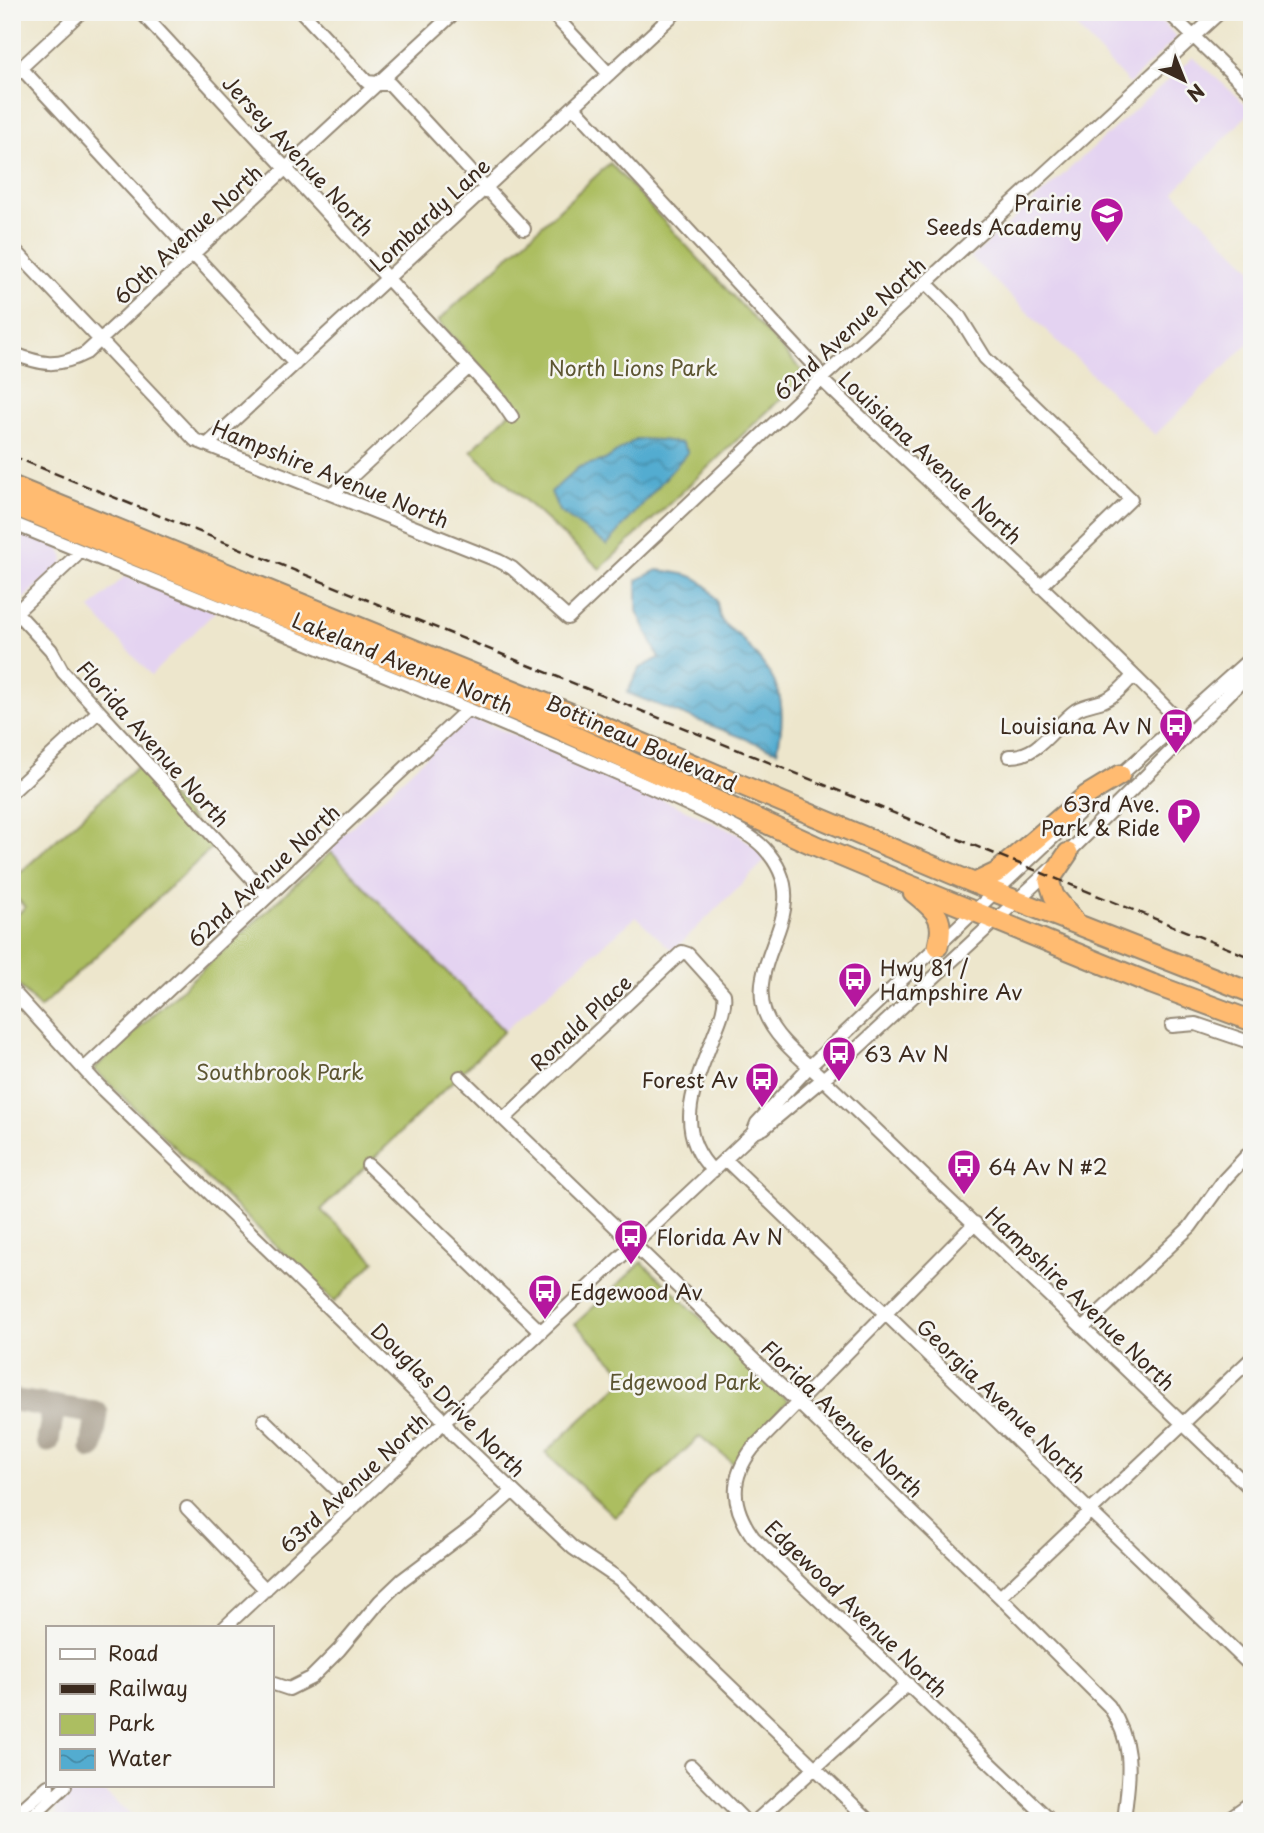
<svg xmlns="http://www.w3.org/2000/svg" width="1264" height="1833" font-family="'Playpen Sans',sans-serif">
<defs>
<pattern id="water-waves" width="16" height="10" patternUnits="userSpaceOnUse" patternTransform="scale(1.75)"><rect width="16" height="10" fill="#53acd0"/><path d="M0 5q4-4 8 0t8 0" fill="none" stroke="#468ca8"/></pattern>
</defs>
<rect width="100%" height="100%" fill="#f6f6f2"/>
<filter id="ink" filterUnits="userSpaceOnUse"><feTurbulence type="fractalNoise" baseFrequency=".0143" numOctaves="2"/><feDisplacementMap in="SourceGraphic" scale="14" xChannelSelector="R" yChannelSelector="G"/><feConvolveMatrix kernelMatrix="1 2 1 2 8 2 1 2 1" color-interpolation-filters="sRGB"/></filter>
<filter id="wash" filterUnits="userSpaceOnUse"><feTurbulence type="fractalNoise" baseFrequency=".00686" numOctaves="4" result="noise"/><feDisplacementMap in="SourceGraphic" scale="28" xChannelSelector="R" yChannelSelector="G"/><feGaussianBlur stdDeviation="1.57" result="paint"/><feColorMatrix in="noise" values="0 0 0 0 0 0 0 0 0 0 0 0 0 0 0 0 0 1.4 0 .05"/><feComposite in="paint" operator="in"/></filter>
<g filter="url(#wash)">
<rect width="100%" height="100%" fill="#ede6cc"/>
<path fill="#e4d3f1" d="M 1077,12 L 1152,12 L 1177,37 L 1129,84 L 1069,19 Z
M 1193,57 L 1252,110 L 1174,192 L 1252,269 L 1252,340 L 1155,435 L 971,258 Z
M 12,528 L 59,548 L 64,558 L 62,564 L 12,609 Z
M 125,576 L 216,611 L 151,675 L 90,609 Z
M 471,717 L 627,783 L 738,834 L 768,858 L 673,951 L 636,917 L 504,1031 L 328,849 L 466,719 Z
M 76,1786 L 98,1786 L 138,1821 L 62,1821 L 57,1815 L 56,1806 Z"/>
<path fill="#acbe61" stroke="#747440" stroke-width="2" d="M 610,163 L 806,375 L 600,569 L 471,451 L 517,405 L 438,321 Z
M 140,764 L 215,845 L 40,1008 L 12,978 L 12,920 L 25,907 L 12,893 L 12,880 Z
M 331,852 L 504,1031 L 321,1210 L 375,1261 L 334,1302 L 94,1069 Z
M 642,1262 L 788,1401 L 745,1449 L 735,1465 L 700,1436 L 615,1517 L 545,1453 L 628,1377 L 575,1324 Z"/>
<path fill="url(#water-waves)" stroke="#476b77" stroke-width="2" d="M 636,439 L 661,440 L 682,443 L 688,452 L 607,545 L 559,511 L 551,492 L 579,467 L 605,460 Z
M 657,570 C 685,574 702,573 716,600 C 719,606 718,616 722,621 C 726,628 736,632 742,639 C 777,678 790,697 777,751 L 627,693 L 639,669 L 659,658 L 637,611 L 637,580 Z"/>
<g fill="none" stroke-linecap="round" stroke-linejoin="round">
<path stroke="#948875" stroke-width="23" d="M 12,1400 L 97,1413 L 92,1448
M 48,1441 L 54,1406"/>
</g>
</g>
<g filter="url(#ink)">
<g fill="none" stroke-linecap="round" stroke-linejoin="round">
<g stroke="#948875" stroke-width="16">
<path id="minor" d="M 141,12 L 501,401 L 512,417
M 302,12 L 367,82 L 390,84 L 524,229
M 551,12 L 609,74
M 1168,12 L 1252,93
M 21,68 L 295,364
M 12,76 L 81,12
M 574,107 L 816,368 L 821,379 C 943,497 1071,610 1189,731
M 12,247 L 195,440 L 499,561 L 512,568 L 568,618 L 821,379 L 1220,12
M 926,283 L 959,316 L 985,358 L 1131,499 L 1040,587
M 12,353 C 42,365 57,368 86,353 L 455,12
M 208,444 L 676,12
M 333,494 L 469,367
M 12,523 C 203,601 395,677 585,759 C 628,778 672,796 714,817 C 731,826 751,834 764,848 C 820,908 745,955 765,1013 C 775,1039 802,1059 822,1078 L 1252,1490
M 16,612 L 51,650 L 63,672 L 268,896
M 13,615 L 75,557 L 78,550
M 1009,756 C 1040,757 1053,726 1076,710 C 1084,705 1094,704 1103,701 C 1115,696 1124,686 1133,676
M 1116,779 L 1252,657
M 12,792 L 98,712
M 1064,857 L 1252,671
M 12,990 L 99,1086 L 439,1415 L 453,1434 L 573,1548 L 619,1579 L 870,1821
M 1172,1026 L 1196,1024 L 1252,1043
M 84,1069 L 468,709
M 460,1077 L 1000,1597 L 1109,1706 C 1136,1746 1129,1776 1124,1821
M 504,1119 L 682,952 L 688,954 L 724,994 C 726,1008 719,1022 714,1035 C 696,1083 671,1129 713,1171
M 753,1133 L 757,1123 L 810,1066 L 1079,813
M 726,1160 L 1252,1667
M 368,1165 L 541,1332
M 975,1223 L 753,1448 C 729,1479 731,1506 753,1537 L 1051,1821
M 1083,1328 L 1190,1227 L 1224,1180 L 1252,1150
M 264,1420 L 354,1507
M 187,1508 L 266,1590
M 1000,1597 L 1252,1358
M 224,1628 L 753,1133 L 764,1128 L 837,1067 L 1051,869
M 271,1683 L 289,1689 L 311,1678 L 339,1650 L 380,1601 L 402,1580 L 475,1525 L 513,1491
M 691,1766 L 745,1821
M 12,1818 L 48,1786
M 28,1821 L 65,1786
M 756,1821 L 908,1684
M 1225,1821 L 1252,1802"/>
</g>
<g stroke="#948875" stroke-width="23">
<path id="highway" d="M 12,486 L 604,727 L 995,892 L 1252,993
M 12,505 L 552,726 L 814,845 L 902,882 L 1152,984 L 1252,1021
M 1068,853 L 1049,881 L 1054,896 L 1074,920
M 975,883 L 996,873 L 1087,795 L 1120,775
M 913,892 C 934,910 946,916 938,946"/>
</g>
<use href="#minor" stroke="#fff" stroke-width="12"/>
<use href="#highway" stroke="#ffbb71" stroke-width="19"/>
<path stroke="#3b2a1e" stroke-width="2.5" stroke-dasharray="10 5" stroke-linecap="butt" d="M 12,456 L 1252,958"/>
</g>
</g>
<defs>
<g id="school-pin" transform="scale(1.75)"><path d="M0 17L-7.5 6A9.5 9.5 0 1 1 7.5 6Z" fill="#b5179e" stroke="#f6f6f2"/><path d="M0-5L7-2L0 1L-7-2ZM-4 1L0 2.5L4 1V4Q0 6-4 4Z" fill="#fff"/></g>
<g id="bus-pin" transform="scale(1.75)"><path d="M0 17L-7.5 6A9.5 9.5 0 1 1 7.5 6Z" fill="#b5179e" stroke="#f6f6f2"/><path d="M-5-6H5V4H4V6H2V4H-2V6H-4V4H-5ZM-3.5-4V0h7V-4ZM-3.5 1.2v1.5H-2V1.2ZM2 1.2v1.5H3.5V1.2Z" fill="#fff"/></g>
<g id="parking-pin" transform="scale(1.75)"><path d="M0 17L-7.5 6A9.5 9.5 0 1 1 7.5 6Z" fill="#b5179e" stroke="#f6f6f2"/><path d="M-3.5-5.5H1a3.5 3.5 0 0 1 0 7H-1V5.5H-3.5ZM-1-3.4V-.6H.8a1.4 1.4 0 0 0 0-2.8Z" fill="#fff"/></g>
</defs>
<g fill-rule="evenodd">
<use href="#school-pin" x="1107" y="214"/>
<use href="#bus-pin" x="1176" y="725"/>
<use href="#parking-pin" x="1184" y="815"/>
<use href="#bus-pin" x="855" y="979"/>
<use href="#bus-pin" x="839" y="1053"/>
<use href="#bus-pin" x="762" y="1079"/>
<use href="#bus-pin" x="964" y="1166"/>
<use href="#bus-pin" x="631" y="1236"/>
<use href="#bus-pin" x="545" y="1291"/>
</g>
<g text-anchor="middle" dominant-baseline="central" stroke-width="5" stroke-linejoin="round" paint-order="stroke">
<g font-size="21" fill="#3b2a1e" stroke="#f6f6f2">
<text transform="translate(299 155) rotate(47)">Jersey Avenue North</text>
<text transform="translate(429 214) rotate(-43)">Lombardy Lane</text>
<text transform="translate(187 234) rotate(-43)">60th Avenue North</text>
<text transform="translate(849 328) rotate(-43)">62nd Avenue North</text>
<text transform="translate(931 457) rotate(43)">Louisiana Avenue North</text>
<text transform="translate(331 473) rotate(22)">Hampshire Avenue North</text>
<text transform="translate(403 662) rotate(22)">Lakeland Avenue North</text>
<text transform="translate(642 742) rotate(24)">Bottineau Boulevard</text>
<text transform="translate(154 743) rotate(48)">Florida Avenue North</text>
<text transform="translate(263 875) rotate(-43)">62nd Avenue North</text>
<text transform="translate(580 1022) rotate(-43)">Ronald Place</text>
<text transform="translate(1081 1298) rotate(44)">Hampshire Avenue North</text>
<text transform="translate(449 1399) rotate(45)">Douglas Drive North</text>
<text transform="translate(1002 1400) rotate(44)">Georgia Avenue North</text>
<text transform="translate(843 1418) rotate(44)">Florida Avenue North</text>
<text transform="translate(353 1482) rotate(-43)">63rd Avenue North</text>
<text transform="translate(857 1608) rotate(44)">Edgewood Avenue North</text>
</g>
<g font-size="21" fill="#3b2a1e" stroke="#f6f6f2" text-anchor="start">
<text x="1082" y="202" text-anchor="end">Prairie<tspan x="1082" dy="24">Seeds Academy</tspan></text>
<text x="1152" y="725" text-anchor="end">Louisiana Av N</text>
<text x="1160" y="803" text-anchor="end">63rd Ave.<tspan x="1160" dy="24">Park &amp; Ride</tspan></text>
<text x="880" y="967">Hwy 81 /<tspan x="880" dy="24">Hampshire Av</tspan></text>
<text x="864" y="1053">63 Av N</text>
<text x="738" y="1079" text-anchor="end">Forest Av</text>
<text x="988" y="1166">64 Av N #2</text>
<text x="656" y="1236">Florida Av N</text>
<text x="570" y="1291">Edgewood Av</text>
</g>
<g font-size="21" fill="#5d5632" stroke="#f6f6f2">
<text x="633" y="367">North Lions Park</text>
<text x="280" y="1071">Southbrook Park</text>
<text x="685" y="1381">Edgewood Park</text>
</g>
</g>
<rect width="1264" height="1833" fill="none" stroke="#f6f6f2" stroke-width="42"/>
<rect x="46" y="1626" width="228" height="161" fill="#f6f6f2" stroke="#aba49d" stroke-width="2"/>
<rect x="60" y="1649" width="35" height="10" fill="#ffffff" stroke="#aba49d" stroke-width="2"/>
<text x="108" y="1661" font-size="21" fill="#3b2a1e">Road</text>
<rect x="60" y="1684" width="35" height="10" fill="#3b2a1e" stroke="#aba49d" stroke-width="2"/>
<text x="108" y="1696" font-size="21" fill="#3b2a1e">Railway</text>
<rect x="60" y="1714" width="35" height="21" fill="#acbe61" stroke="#aba49d" stroke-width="2"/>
<text x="108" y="1731" font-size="21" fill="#3b2a1e">Park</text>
<rect x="60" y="1749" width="35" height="21" fill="url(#water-waves)" stroke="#aba49d" stroke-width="2"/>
<text x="108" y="1766" font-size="21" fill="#3b2a1e">Water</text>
<g transform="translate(1184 80) rotate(137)" stroke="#f6f6f2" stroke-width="5" paint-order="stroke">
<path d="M0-5L12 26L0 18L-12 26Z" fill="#3b2a1e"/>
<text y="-10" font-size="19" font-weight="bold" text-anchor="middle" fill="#3b2a1e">N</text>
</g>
</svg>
